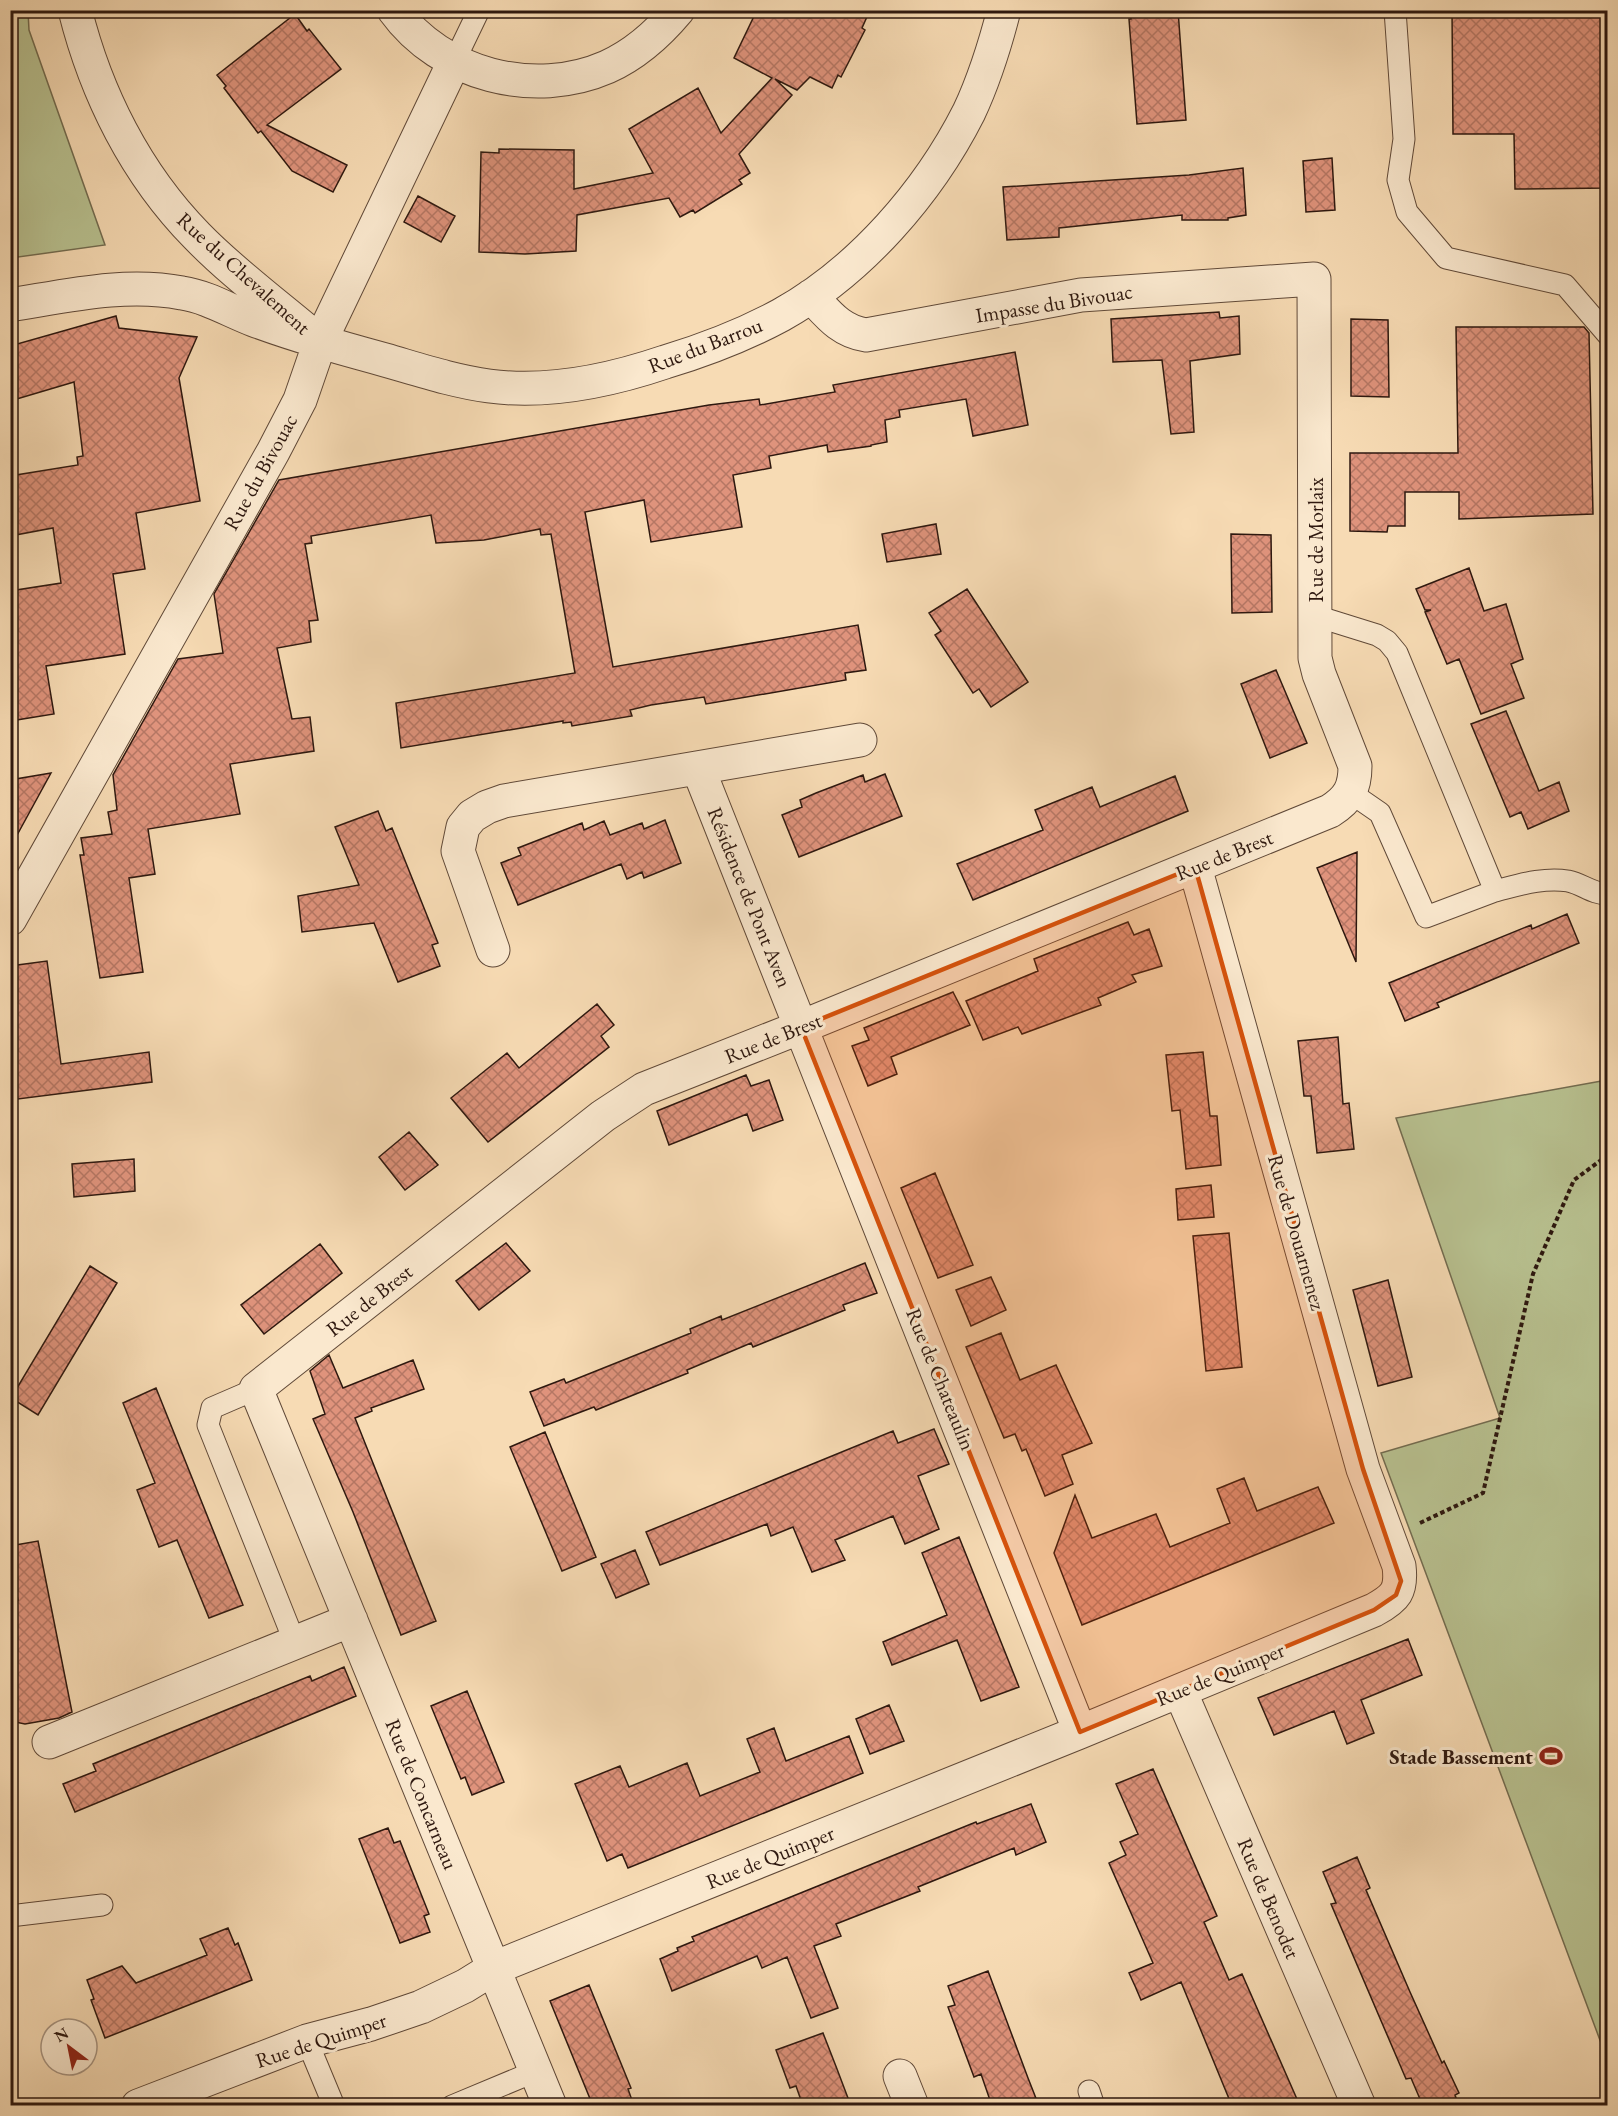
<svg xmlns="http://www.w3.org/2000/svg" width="1618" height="2116" font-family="'EB Garamond',serif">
<defs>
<pattern id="building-cross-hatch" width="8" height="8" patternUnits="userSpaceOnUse" patternTransform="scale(1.5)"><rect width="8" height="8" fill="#df937c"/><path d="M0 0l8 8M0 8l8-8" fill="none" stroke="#b57764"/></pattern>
</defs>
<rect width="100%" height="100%" fill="#f7dbb4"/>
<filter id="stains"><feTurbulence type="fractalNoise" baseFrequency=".00333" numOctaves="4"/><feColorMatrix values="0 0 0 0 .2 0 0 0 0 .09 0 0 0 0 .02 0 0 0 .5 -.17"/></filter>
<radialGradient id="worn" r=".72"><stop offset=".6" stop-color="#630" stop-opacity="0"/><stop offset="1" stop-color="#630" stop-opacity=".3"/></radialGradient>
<path fill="#b8c190" stroke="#736c50" stroke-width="1.5" d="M 10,11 L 28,11 L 29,30 L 105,245 L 11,258 Z
M 1607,1080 L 1608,1080 L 1607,2059 L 1381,1453 L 1500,1418 L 1396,1118 Z"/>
<path fill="url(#building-cross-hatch)" stroke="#2e180f" stroke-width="1.5" d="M 757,10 L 870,10 L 862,28 L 865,30 L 841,77 L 838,75 L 832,88 L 810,77 L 797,90 L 775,79 L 792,95 L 739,154 L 750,173 L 739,180 L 742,184 L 695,213 L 693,210 L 680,217 L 669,198 L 577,215 L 576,251 L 525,254 L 479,252 L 481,152 L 499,153 L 499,149 L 574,150 L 574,189 L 653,173 L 629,129 L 698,88 L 721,133 L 772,78 L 734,58 Z
M 1136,10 L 1178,10 L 1186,120 L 1137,124 L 1129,19 L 1131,19 L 1131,13 L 1136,13 Z
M 1452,10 L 1608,10 L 1608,188 L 1515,189 L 1514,134 L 1453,134 Z
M 295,14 L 307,31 L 309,29 L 341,69 L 267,125 L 347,165 L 333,192 L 292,171 L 261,131 L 258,133 L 224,88 L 226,86 L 217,75 Z
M 1332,158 L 1335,210 L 1306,212 L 1303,161 Z
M 1243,168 L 1246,215 L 1228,218 L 1228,220 L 1182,220 L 1182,215 L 1059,228 L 1059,237 L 1007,240 L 1003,187 L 1189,175 Z
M 418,196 L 455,216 L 441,242 L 404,222 Z
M 1219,312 L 1220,318 L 1239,316 L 1240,354 L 1190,361 L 1194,432 L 1171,434 L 1162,360 L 1113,362 L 1111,319 Z
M 116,316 L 119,328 L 197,337 L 179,378 L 200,501 L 136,513 L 145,569 L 113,574 L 125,654 L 46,666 L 54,714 L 10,721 L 10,591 L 61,583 L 53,528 L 10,536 L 10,476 L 78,465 L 77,457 L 83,456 L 74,382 L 10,401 L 10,346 Z
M 1351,319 L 1388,320 L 1389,397 L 1351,396 Z
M 1456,327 L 1584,327 L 1589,333 L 1593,514 L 1459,519 L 1459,492 L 1405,492 L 1405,526 L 1388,526 L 1387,532 L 1350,531 L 1350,453 L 1458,453 Z
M 1015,352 L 1028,425 L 973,436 L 966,399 L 899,410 L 900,417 L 885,420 L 887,442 L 871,445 L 871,446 L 828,452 L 827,445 L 769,456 L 771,468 L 733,475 L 742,527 L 651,542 L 644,500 L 585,512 L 613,667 L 858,625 L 866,670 L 845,673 L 846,680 L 706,704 L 704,697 L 651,705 L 630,710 L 632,716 L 572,726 L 571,722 L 563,723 L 563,721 L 401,748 L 396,703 L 575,673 L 551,534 L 541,535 L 540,529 L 484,540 L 436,543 L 431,515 L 311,536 L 312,543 L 305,544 L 318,620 L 309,621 L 311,642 L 277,648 L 292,719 L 310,717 L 314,751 L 230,764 L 240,814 L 148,829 L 155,874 L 129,878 L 143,972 L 100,978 L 80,855 L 84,855 L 81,838 L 112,834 L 108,812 L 117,810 L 113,775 L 178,659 L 223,653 L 214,594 L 279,480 L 709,405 L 759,399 L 760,405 L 835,392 L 833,385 Z
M 936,524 L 941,554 L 887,562 L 882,534 Z
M 1231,534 L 1271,535 L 1272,612 L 1232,613 Z
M 1469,568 L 1484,611 L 1506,604 L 1523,659 L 1511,664 L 1524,698 L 1481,714 L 1459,659 L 1447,664 L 1425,612 L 1431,610 L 1425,610 L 1416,589 Z
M 967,589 L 1028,682 L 991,707 L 979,689 L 973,693 L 935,635 L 941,631 L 929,613 Z
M 1276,670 L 1307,743 L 1270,758 L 1241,684 Z
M 1506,711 L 1539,791 L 1559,782 L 1569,811 L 1528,829 L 1521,812 L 1510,817 L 1471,724 Z
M 51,773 L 10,848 L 10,780 Z
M 885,774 L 902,816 L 799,857 L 782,815 L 802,807 L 800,800 L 816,793 L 863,775 L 865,782 Z
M 1175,776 L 1188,811 L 973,900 L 957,864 L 1043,830 L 1035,810 L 1092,787 L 1100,807 Z
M 378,811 L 386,831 L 392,828 L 438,943 L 432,945 L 440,966 L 398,982 L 374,923 L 302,932 L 298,896 L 359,885 L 335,827 Z
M 665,820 L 681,863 L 644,878 L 642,872 L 627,879 L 621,864 L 518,905 L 501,863 L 521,855 L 518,848 L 582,823 L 584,830 L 604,821 L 610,835 L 642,823 L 644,829 Z
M 1357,852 L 1356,962 L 1317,868 Z
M 1567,914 L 1579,943 L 1437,1003 L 1439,1007 L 1405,1021 L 1389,983 L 1531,925 L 1532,929 Z
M 1128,922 L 1134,935 L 1149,929 L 1162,966 L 1132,975 L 1136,982 L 1098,998 L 1101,1005 L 1022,1034 L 1018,1027 L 983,1040 L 966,1001 L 1038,971 L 1034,959 Z
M 47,961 L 61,1064 L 149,1052 L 152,1082 L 10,1100 L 10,966 Z
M 953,992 L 970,1025 L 891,1057 L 897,1074 L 868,1086 L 852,1046 L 869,1040 L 864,1028 Z
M 597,1004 L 614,1025 L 601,1036 L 609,1047 L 488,1142 L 451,1098 L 507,1053 L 519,1068 Z
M 1338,1037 L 1343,1104 L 1349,1103 L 1354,1149 L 1317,1153 L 1311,1096 L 1304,1096 L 1298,1041 Z
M 1203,1052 L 1210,1116 L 1217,1116 L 1221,1165 L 1186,1169 L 1180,1110 L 1172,1111 L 1166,1055 Z
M 746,1075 L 751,1086 L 769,1080 L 783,1120 L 753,1131 L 747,1114 L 669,1145 L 657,1111 Z
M 409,1132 L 438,1165 L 405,1190 L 379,1157 Z
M 134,1159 L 135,1191 L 74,1197 L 72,1164 Z
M 935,1173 L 973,1265 L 938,1278 L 901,1188 Z
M 1211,1185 L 1214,1217 L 1178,1220 L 1176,1189 Z
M 1229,1233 L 1242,1367 L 1206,1371 L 1193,1236 Z
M 506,1243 L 530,1271 L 479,1310 L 456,1281 Z
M 320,1244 L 342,1273 L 264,1334 L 241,1305 Z
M 865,1263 L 877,1293 L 843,1305 L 845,1310 L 753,1347 L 751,1343 L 687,1370 L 688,1373 L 596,1410 L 594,1407 L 544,1426 L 530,1392 L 564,1379 L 566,1383 L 691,1333 L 690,1329 L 721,1316 L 722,1320 Z
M 90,1266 L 117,1283 L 38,1415 L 11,1398 Z
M 991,1277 L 1006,1310 L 971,1326 L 956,1290 Z
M 1388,1280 L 1412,1377 L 1378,1386 L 1353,1290 Z
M 1001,1333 L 1020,1380 L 1056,1365 L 1092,1443 L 1062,1455 L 1073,1484 L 1045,1496 L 1026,1449 L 1022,1451 L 1015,1434 L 1004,1438 L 966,1347 Z
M 329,1355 L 343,1388 L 413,1360 L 424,1389 L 371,1408 L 372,1411 L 355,1418 L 436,1621 L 401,1635 L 353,1512 L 313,1419 L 325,1414 L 310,1371 Z
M 156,1388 L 243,1605 L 209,1618 L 177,1540 L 159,1547 L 137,1490 L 155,1483 L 123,1403 Z
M 934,1429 L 949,1464 L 918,1476 L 939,1529 L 905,1544 L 893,1516 L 835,1540 L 845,1560 L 812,1572 L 793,1527 L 771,1536 L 767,1524 L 660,1565 L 646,1532 L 893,1431 L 898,1443 Z
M 545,1432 L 596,1557 L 562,1571 L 510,1447 Z
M 1244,1478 L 1257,1511 L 1318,1487 L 1334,1523 L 1082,1625 L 1054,1553 L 1075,1495 L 1092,1538 L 1156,1514 L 1170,1547 L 1230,1523 L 1217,1489 Z
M 959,1537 L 1019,1687 L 981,1701 L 957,1640 L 892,1665 L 883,1642 L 947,1615 L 922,1553 Z
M 38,1541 L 72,1712 L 59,1718 L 25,1724 L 10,1721 L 10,1601 L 18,1600 L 10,1562 L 10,1546 Z
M 635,1550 L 649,1584 L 616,1598 L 601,1564 Z
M 1408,1639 L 1422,1675 L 1361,1700 L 1374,1733 L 1347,1744 L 1334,1711 L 1274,1735 L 1258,1698 Z
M 344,1667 L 356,1696 L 75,1812 L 63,1784 L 96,1771 L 93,1764 L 310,1676 L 312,1681 Z
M 467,1691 L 504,1782 L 472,1795 L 465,1777 L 461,1779 L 431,1706 Z
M 889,1705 L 904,1741 L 870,1754 L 856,1719 Z
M 774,1728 L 786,1761 L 849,1736 L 863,1773 L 628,1868 L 622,1854 L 607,1861 L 575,1784 L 620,1766 L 629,1787 L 687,1763 L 700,1796 L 760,1772 L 747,1739 Z
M 1153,1769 L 1217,1916 L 1204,1922 L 1229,1980 L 1242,1974 L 1300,2106 L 1232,2106 L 1181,1982 L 1141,2000 L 1135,1986 L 1129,1973 L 1153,1963 L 1109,1863 L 1126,1855 L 1120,1842 L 1138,1834 L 1116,1784 Z
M 1031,1804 L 1046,1842 L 1016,1855 L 1014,1848 L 918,1887 L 920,1891 L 836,1924 L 841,1936 L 814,1946 L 838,2008 L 811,2018 L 787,1957 L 762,1968 L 757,1956 L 672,1991 L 660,1959 L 678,1951 L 677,1948 L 694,1941 L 692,1937 L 976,1822 L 977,1824 Z
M 388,1828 L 394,1843 L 400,1841 L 429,1914 L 424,1916 L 430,1932 L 400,1943 L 359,1839 Z
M 1357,1857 L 1370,1888 L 1366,1890 L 1410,1992 L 1442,2063 L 1444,2061 L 1459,2093 L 1455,2095 L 1459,2106 L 1423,2106 L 1411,2078 L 1406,2079 L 1331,1904 L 1336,1903 L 1323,1872 Z
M 228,1928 L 235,1945 L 238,1943 L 252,1980 L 105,2038 L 91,2000 L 94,1999 L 87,1980 L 122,1966 L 136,1983 L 207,1955 L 200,1939 Z
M 988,1971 L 1028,2078 L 1039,2106 L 992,2106 L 981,2074 L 974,2077 L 948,2007 L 955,2005 L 948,1986 Z
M 589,1985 L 631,2088 L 628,2089 L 634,2106 L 593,2106 L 550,2001 Z
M 823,2033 L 837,2069 L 851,2106 L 803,2106 L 796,2086 L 790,2088 L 776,2050 Z"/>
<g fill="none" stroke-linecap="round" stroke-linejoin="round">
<g stroke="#604938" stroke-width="23">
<path id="lane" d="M 1395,10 L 1404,139 L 1398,180 L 1407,212 L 1446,258 L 1565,285 L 1608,335
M 454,62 L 479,10
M 1316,616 L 1377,635 L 1387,641 L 1397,653 L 1495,891 L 1426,917 L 1380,813 L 1351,793
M 1495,891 C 1519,885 1543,877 1568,881 C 1583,884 1592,894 1608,894
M 256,1389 L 212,1408 L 208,1425 L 295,1643
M 10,1916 L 102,1905
M 307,2041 L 334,2106
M 1089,2091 L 1094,2106
M 452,2106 L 536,2071"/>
</g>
<g stroke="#604938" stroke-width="35">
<path id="street" d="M 75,10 C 96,94 136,174 197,236 C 231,271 270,300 307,331
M 394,10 C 441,75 534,99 607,67 C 636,54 658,34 678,10
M 10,305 C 67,296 125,282 182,293 C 208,297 230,311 254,320 C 297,336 341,348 385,360 C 420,370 453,381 489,386 C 549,394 609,381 665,362 C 705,350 744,335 781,315 C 860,271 928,193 969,112 C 984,80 995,45 1004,10
M 698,768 L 1080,1732
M 10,919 L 273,452 L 300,400 L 320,342 L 454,62
M 493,950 L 458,851 L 463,827 L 472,816 L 487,807 L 504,801 L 860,740
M 1180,1691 L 1359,2106
M 49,1742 L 351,1620
M 900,2076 L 912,2106
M 138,2106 L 307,2041 L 371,2024 L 421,2007 L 465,1986 L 494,1968 L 1080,1732 L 1374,1610 C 1396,1598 1402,1591 1399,1566 L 1363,1469 L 1195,867
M 550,2106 L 256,1389 L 603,1116 L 644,1089 L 801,1027 L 1330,811 C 1349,799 1355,788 1355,766 L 1319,674 L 1315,658 L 1314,279 L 1081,295 L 866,335 C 840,331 828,314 811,296"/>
</g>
<path stroke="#2e180f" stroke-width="4" stroke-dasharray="4.5 3" stroke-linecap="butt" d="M 1420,1523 L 1483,1493 L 1533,1274 L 1574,1180 L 1608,1155"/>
<use href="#lane" stroke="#fae8ce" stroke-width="21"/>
<use href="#street" stroke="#fae8ce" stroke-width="33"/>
</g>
<path fill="#d5520c" fill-opacity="0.2" stroke="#d5520c" stroke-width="4.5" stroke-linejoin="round" d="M 1195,867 L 1363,1469 L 1401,1581 L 1396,1595 L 1374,1610 L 1080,1732 L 801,1027 Z"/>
<defs>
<g id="stadium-bare" transform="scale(1.8)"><path d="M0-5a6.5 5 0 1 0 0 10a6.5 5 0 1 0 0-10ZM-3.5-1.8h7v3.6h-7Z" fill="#8f2418" stroke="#fae8ce" stroke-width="2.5" paint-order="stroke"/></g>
</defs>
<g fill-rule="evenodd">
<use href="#stadium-bare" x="1551" y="1756"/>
</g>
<g text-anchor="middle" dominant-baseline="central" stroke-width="6" stroke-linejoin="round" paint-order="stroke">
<g font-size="21" fill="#2e180f" stroke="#fae8ce">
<text transform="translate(244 273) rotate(42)">Rue du Chevalement</text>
<text transform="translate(1054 303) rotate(-9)">Impasse du Bivouac</text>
<text transform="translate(705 345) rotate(-21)">Rue du Barrou</text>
<text transform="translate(260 472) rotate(-61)">Rue du Bivouac</text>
<text transform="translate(1315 540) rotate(-90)">Rue de Morlaix</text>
<text transform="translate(1224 855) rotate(-22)">Rue de Brest</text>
<text transform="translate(750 897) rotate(68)">Résidence de Pont Aven</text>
<text transform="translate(773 1038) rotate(-22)">Rue de Brest</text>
<text transform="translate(1297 1232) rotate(74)">Rue de Douarnenez</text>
<text transform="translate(369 1300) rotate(-38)">Rue de Brest</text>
<text transform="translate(941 1379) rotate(68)">Rue de Chateaulin</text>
<text transform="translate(1220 1674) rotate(-22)">Rue de Quimper</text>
<text transform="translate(422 1794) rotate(68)">Rue de Concarneau</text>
<text transform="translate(770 1857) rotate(-22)">Rue de Quimper</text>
<text transform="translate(1269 1898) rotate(67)">Rue de Benodet</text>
<text transform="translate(321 2040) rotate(-18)">Rue de Quimper</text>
</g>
<g font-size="21" font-weight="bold" fill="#2e180f" stroke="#fae8ce" text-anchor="end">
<text x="1533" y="1756">Stade Bassement</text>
</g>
</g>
<rect width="1618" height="2116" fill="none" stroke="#f7dbb4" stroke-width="36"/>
<rect x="12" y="12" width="1594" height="2092" fill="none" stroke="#2e180f" stroke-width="3"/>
<rect x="18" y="18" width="1582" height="2080" fill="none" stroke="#2e180f" stroke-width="1.5"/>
<g transform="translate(69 2047) rotate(328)"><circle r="28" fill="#fae8ce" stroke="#a89582" stroke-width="1.5"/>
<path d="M0-4.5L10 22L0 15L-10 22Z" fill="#8f2418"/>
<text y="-9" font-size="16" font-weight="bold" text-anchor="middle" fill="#2e180f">N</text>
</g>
<rect width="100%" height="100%" filter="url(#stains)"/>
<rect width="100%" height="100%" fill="url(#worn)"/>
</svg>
